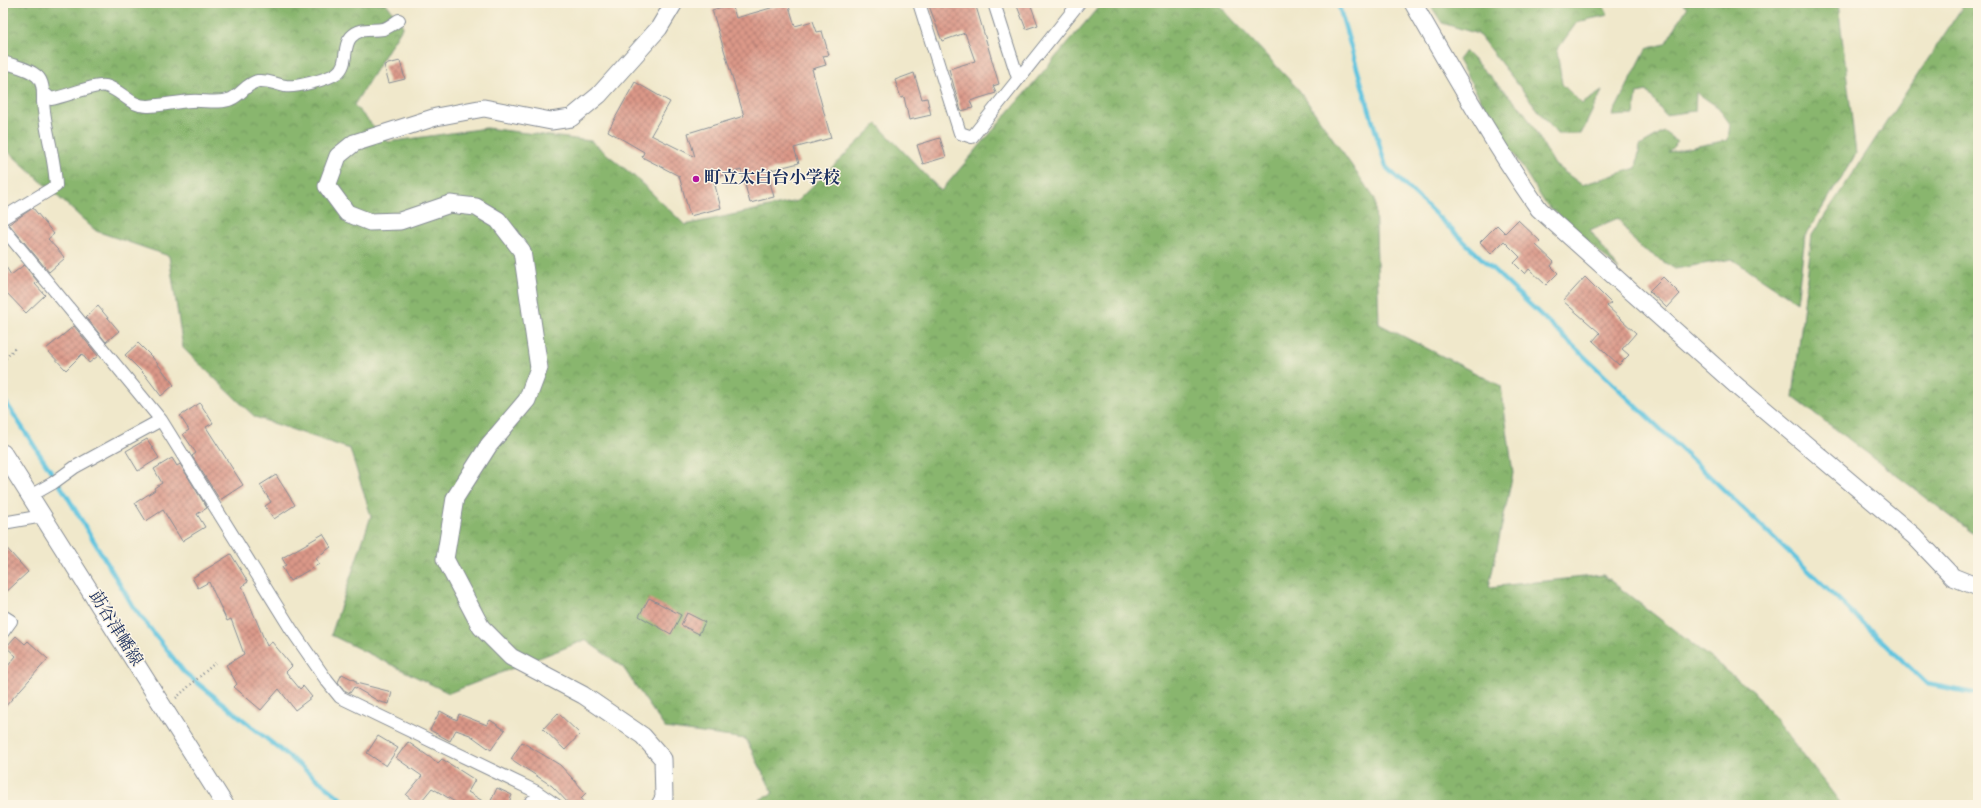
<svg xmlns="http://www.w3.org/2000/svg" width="1981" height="808" font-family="'Sorts Mill Goudy','Noto Serif JP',serif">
<defs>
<pattern id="forest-crowns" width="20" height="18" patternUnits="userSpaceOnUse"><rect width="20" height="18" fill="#89b66e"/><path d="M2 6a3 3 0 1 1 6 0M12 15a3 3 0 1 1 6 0" fill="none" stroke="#6f945e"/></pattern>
<pattern id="building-cross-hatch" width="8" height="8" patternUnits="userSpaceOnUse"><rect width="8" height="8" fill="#db9888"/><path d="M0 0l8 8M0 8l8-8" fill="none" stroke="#b17c72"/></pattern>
</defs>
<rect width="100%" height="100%" fill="#fcf5e5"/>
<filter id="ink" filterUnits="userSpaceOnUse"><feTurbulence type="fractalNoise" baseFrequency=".025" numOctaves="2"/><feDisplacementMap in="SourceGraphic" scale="8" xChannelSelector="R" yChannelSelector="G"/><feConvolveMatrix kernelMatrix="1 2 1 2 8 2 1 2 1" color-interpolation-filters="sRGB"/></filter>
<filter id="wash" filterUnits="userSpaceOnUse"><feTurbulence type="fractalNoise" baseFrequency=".012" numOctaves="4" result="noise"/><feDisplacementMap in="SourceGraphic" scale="16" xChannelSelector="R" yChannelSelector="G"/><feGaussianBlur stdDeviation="0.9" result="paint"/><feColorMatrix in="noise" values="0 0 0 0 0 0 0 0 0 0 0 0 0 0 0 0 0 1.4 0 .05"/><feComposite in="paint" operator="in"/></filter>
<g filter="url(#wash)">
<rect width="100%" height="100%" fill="#f0e8cb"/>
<path fill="url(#forest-crowns)" stroke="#527266" d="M 3,3 L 386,3 L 403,26 L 354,105 L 388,142 L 486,128 L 591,141 L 635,177 L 685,225 L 797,201 L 877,124 L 941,191 L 1102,3 L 1217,3 L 1299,90 L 1375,199 L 1379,324 L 1501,386 L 1513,473 L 1489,587 L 1603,575 L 1754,692 L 1842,805 L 749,805 L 773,793 L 746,739 L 665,728 L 622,666 L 585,640 L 449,693 L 331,635 L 371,516 L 350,449 L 255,417 L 183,348 L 169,256 L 96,231 L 3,147 Z
M 1429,3 L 1602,3 L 1608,15 L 1577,22 L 1557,50 L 1562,84 L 1582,104 L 1602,91 L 1581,134 L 1557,134 L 1478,34 L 1442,23 Z
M 1681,3 L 1838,3 L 1856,154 L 1805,236 L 1797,302 L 1732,259 L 1675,269 L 1637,245 L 1618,218 L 1590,230 L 1619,270 L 1545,203 L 1493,121 L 1458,60 L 1465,51 L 1523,110 L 1555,165 L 1582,185 L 1636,168 L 1640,146 L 1664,132 L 1678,142 L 1668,152 L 1728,140 L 1730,124 L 1719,108 L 1696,92 L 1695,111 L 1665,115 L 1647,91 L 1637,93 L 1634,115 L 1612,116 L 1646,49 L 1665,44 L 1687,8 Z
M 1965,3 L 1978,3 L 1978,537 L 1793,397 L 1812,235 Z"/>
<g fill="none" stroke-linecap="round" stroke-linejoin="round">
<path stroke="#61c4df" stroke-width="4.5" d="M 1338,3 L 1386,167 L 1927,684 L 1978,694
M 3,398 L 67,496 L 134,608 L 184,672 L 349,805"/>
</g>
<g id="blocks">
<path fill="url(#building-cross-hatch)" d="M 788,3 L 795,26 L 813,21 L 817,32 L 822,31 L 829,55 L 823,56 L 826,65 L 812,69 L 831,138 L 794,148 L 799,163 L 767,171 L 774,197 L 750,203 L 741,170 L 713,178 L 721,208 L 690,216 L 679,176 L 642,157 L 644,152 L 608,131 L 635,82 L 670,102 L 651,135 L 695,157 L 688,133 L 744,116 L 712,10 L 732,4 L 736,18 Z
M 928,3 L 975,3 L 999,84 L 993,86 L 996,93 L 970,101 L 973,108 L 961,111 L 949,69 L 975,61 L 965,33 L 942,41 Z
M 1026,3 L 1030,3 L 1038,25 L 1026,29 L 1017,6 Z
M 400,61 L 405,79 L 389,83 L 384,65 Z
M 914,73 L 922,99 L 927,98 L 931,115 L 909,120 L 904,97 L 901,98 L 895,80 Z
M 940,138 L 946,157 L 923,164 L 917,145 Z
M 33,208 L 54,234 L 48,239 L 65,258 L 49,272 L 9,224 Z
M 1518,220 L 1540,241 L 1536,245 L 1554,262 L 1551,266 L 1558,273 L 1546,285 L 1529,269 L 1525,274 L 1514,263 L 1520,257 L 1504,241 L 1491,254 L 1480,242 L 1497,225 L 1505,233 Z
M 3,262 L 11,275 L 24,265 L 38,282 L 35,284 L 45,295 L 26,313 L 3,289 Z
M 1585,277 L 1611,303 L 1607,306 L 1636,333 L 1622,349 L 1629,355 L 1619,365 L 1593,341 L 1600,333 L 1563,301 Z
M 1663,277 L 1680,294 L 1667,308 L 1649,291 Z
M 98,306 L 119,331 L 106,342 L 86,317 Z
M 74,326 L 98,356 L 89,363 L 82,354 L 66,370 L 46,349 Z
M 138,343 L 153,358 L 174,385 L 161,396 L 145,375 L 125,355 Z
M 200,403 L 213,423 L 206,427 L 243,485 L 220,500 L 192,456 L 196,453 L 183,434 L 189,430 L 180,416 Z
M 147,439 L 159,458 L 138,471 L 126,451 Z
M 172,458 L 177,466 L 180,464 L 207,508 L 197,514 L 205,527 L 182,541 L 163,510 L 146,521 L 135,503 L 155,490 L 154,488 L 162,483 L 154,469 Z
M 276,475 L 295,505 L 274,519 L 265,506 L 271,502 L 260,485 Z
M 323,534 L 331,547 L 316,558 L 319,564 L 290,581 L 282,567 L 286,565 L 282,558 Z
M 3,544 L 28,572 L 3,595 Z
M 231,554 L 248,582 L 242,586 L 267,646 L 272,642 L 292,666 L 286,672 L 300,689 L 303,686 L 312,697 L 295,710 L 279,689 L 261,710 L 234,687 L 237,684 L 226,665 L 244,654 L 231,619 L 227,621 L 209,582 L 198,588 L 192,578 Z
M 649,598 L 681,615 L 671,634 L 639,616 Z
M 687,613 L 705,622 L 699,634 L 681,625 Z
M 16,636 L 25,644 L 28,641 L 48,659 L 3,709 L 3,672 L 16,656 L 6,647 Z
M 342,674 L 356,681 L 356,683 L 392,692 L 389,704 L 380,702 L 354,687 L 350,693 L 344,690 L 338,682 Z
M 440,711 L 457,720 L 459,714 L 487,725 L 490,720 L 505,730 L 491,750 L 470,735 L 456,730 L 450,741 L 430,730 Z
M 558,713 L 580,734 L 565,750 L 543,729 Z
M 378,736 L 398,748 L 386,766 L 367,753 Z
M 408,742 L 438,763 L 442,759 L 475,780 L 468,792 L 489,805 L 497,788 L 512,795 L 508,805 L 460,805 L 432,788 L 418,805 L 406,795 L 422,776 L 396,758 Z
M 522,742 L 560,765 L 586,793 L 581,798 L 587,805 L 570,805 L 552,786 L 511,759 Z"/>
</g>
</g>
<g filter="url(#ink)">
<use href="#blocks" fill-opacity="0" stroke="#868c94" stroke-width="1"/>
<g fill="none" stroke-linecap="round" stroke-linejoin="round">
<g stroke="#868c94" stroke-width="14">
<path id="street" d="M 919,3 L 960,133 L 972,137 L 1079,3
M 994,3 L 1018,78
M 3,62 C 14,66 28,68 37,76 C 44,82 43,93 43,102 C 45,130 55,158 56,186 L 3,218
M 43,92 L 51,99 C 65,97 97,83 106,86 C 123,91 130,107 149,106 C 163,105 177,102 191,101 C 203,100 220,104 231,99 C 241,95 247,83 258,81 C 270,80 274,84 285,86 C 295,88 329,79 337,73 C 349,64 342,47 351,37 C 360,27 372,31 383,29 C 388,28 394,23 399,20
M 3,228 L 161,420 L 291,629 L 327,681 L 340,697 L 537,792 L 556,805
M 30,496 L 53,483 L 75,467 L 161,420
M 3,523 L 43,516
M 3,616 L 11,621 L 3,632
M 528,805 L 540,794"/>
</g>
<g stroke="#868c94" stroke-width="19">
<path id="secondary" d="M 1413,3 C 1453,73 1493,143 1539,209 L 1739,388 L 1914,536 L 1953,577 L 1978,587
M 3,453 L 225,805
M 660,805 L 664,798 L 663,759 L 643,736 L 583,695 L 511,657 L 481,627 L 445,559 L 455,498 L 489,445 L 527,400 L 539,368 L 522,251 L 498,220 L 476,207 L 450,204 L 400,221 L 370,222 L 347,213 L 327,186 L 338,156 L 354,143 L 436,117 L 484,108 L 551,121 L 571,118 L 599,95 L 659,28 L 674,3"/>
</g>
<path stroke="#868c94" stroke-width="2.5" stroke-dasharray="1 3" stroke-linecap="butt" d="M 3,361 L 16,347
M 176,698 L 215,663"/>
<use href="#street" stroke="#fff" stroke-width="12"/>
<use href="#secondary" stroke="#fff" stroke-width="17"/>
</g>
</g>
<circle fill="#b5179e" stroke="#fcf5e5" stroke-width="1.5" cx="696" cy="179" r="4"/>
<g text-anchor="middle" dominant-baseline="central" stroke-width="3" stroke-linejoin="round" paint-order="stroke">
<g font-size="17" font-weight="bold" fill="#1b2f5e" stroke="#fcf5e5" text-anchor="start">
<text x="704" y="179">町立太白台小学校</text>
</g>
<g font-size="17" fill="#1b2f5e" stroke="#fcf5e5">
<text transform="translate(115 629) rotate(58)">莇谷津幡線</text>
</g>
</g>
<rect width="1981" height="808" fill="none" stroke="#fcf5e5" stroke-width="16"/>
</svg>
